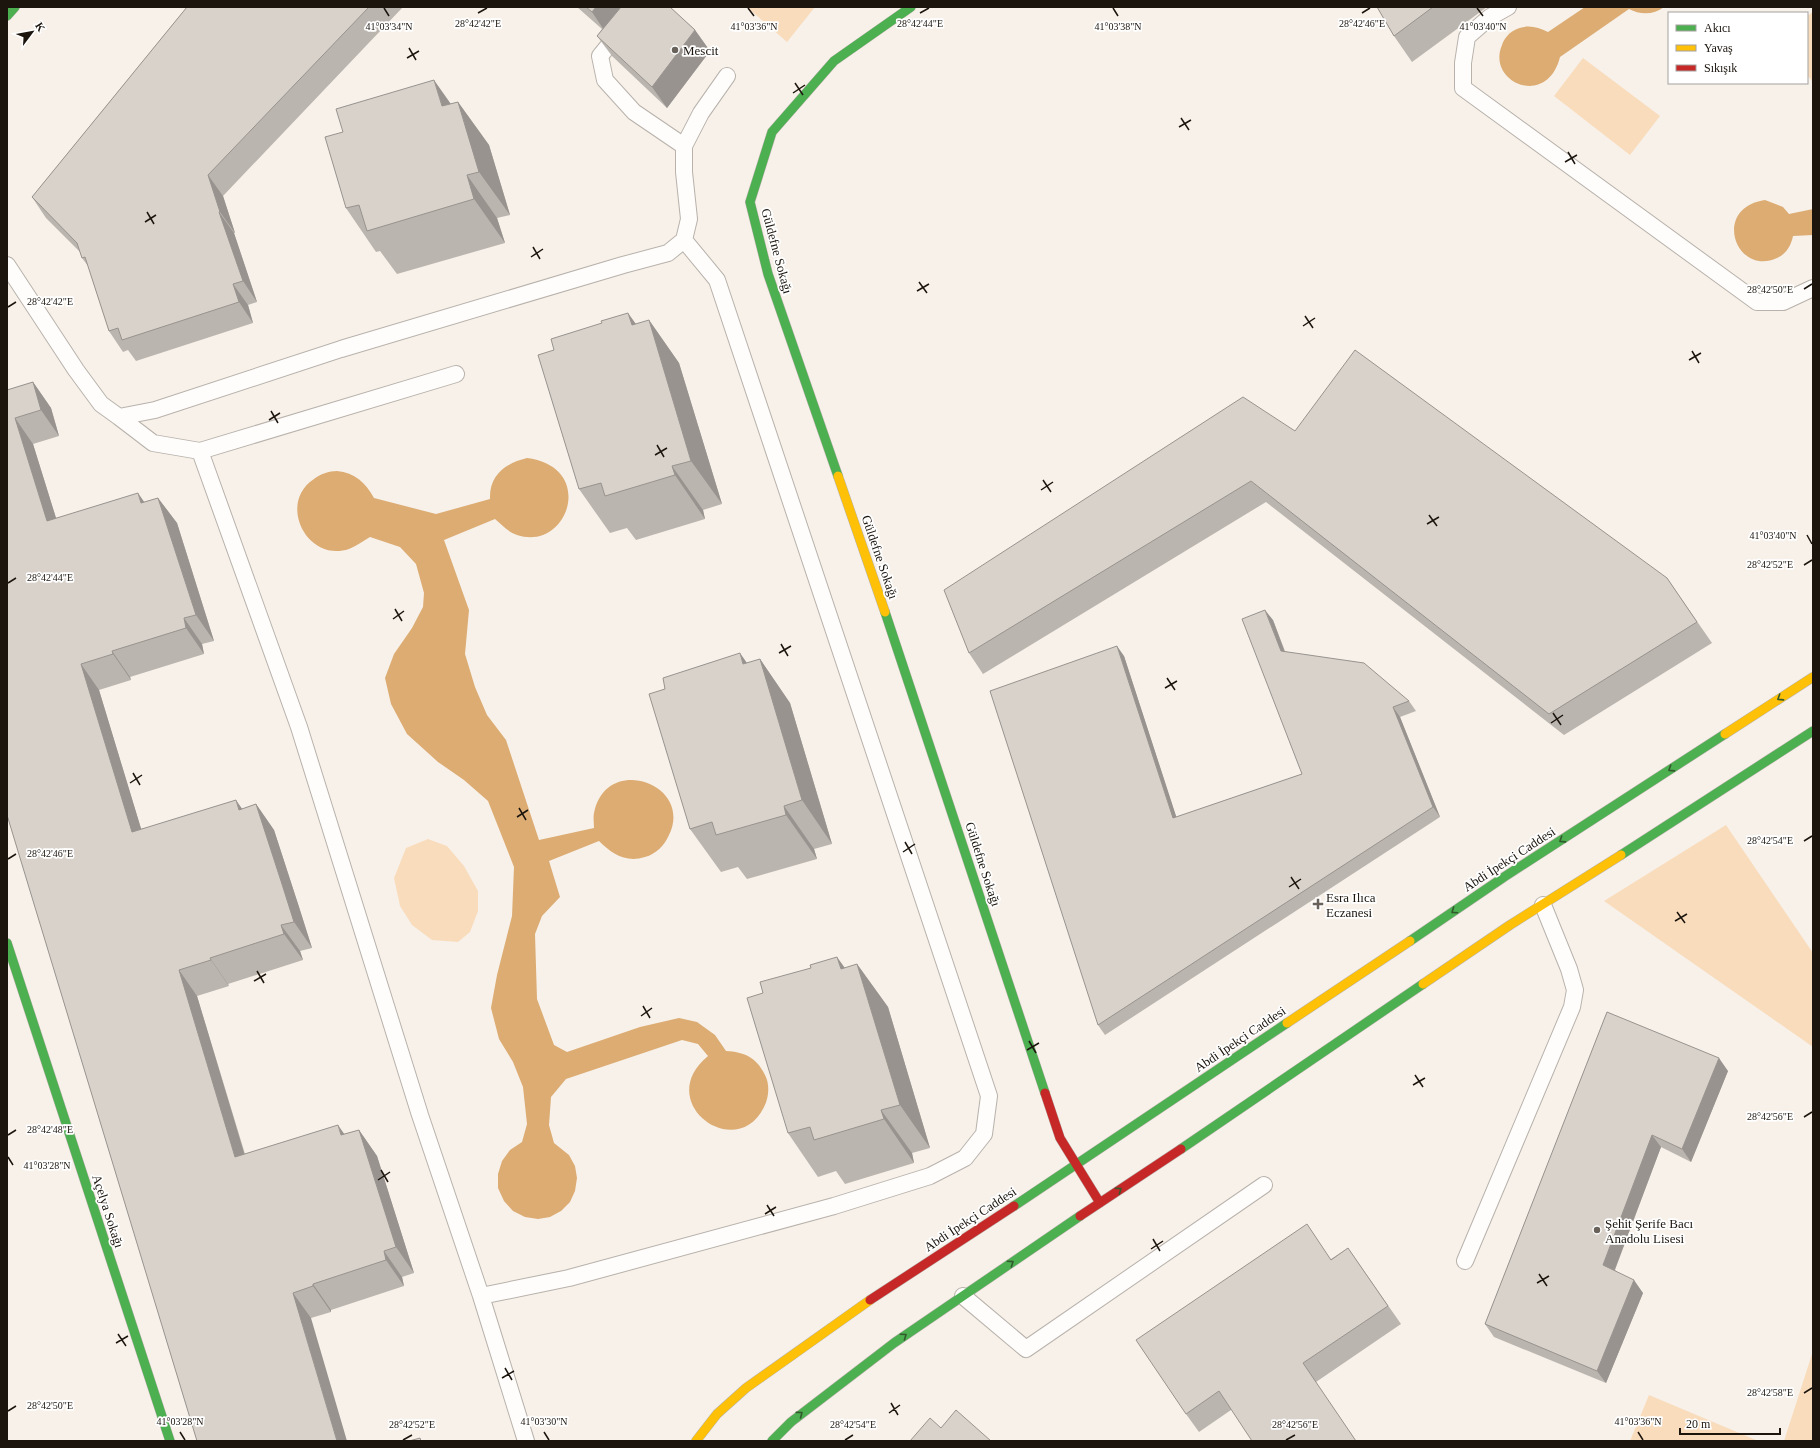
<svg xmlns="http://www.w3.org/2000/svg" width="1820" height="1448" font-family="'Times New Roman',serif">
<rect width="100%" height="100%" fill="#f7f1ea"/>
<path fill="#f9dcbc" d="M 747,7 L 815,7 L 787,42 Z
M 1813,12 L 1813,82 L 1807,75 L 1807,16 Z
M 1583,58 L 1660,116 L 1630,155 L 1554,96 Z
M 1726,825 L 1813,953 L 1813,1047 L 1604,901 Z
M 428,839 L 447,846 L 464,866 L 478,891 L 478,911 L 470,932 L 458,942 L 432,940 L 412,925 L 400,906 L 394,878 L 406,848 Z
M 1813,1351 L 1813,1441 L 1784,1441 Z
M 1649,1395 L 1756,1440 L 1756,1441 L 1630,1441 Z"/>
<path fill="#dcac73" d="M 1585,7 L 1664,7 C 1654,15 1640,15 1629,9 L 1560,57 C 1547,109 1486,82 1502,45 C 1504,39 1508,34 1513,31 C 1525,24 1536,26 1548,32 Z
M 1765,200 L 1783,207 L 1789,214 L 1813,209 L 1813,235 L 1793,236 C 1791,246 1786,254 1777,258 C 1736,277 1711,208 1765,200 Z
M 527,458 C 597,467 568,552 517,535 C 508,532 502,525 495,519 L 444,540 L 469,610 L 465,654 L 475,687 L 487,715 L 506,740 L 539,840 L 594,828 C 594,823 593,818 594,813 C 606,753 694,784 669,835 C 664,846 656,854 645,857 C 626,863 612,854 599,841 L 549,861 L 560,897 L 542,916 L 535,934 L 537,999 L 554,1045 L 567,1052 L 640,1027 L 679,1018 L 697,1022 L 715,1035 L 726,1051 C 745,1052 757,1058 765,1075 C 770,1084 769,1098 764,1107 C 736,1164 652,1102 708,1056 L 698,1044 L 682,1040 L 566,1079 L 551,1097 L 549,1125 L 554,1143 L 569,1155 L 575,1166 L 577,1178 L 575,1191 L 570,1202 L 561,1211 L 550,1217 L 538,1219 L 525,1217 L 513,1211 L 504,1201 L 498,1188 L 498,1174 L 502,1161 L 510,1150 L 522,1142 L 527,1124 L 523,1087 L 513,1062 L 499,1039 L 491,1008 L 497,975 L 512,916 L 514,867 L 488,801 L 464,780 L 438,762 L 407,734 L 391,704 L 385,678 L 394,654 L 412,628 L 423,607 L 424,593 L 416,564 L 400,547 L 370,537 C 363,541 356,546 349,549 C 307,563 277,503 314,479 C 320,474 329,471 337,471 C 355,473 365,482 374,498 L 436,514 L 490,499 C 489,475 506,463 527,458 Z"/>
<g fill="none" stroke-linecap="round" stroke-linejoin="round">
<g stroke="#b8b2ab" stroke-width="18">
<path id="lane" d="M 640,7 L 600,56 L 605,80 L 634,112 L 684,146
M 1508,7 L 1490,17 L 1467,37 L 1463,63 L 1463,88 L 1757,302 L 1783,302 L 1813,288
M 7,265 L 76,370 L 101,404 L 119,417 L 155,410 L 341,349 L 623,265 L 668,253 L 684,240 L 689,219 L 684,172 L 684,146 L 701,113 L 727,76
M 456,374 L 200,451 L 299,727 L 420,1115 L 481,1296 L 526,1441
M 119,417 L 153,443 L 200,451
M 1465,1261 L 1572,1007 L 1575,990 L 1569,969 L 1543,905
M 481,1296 L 569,1278 L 834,1206 L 930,1176 L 965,1158 L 984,1134 L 989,1096 L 717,280 L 684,240
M 963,1296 L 1026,1349 L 1264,1185"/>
</g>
<g stroke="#b8b2ab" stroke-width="10">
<path id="fast" d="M 7,16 L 15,7
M 838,476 L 768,274 L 750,202 L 772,132 L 834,61 L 911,7
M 885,612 L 1045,1093
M 1621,855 L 1813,731
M 1410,941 L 1504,877 L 1725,734
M 7,943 L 170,1441
M 1181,1149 L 1423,984
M 1014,1206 L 1287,1023
M 772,1441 L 791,1422 L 894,1343 L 1080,1216"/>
</g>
<g stroke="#b8b2ab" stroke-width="10">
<path id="slow" d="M 838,476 L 885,612
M 1725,734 L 1813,677
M 1423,984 L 1510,925 L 1621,855
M 1287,1023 L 1410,941
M 696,1441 L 717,1414 L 746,1388 L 870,1300"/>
</g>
<g stroke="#b8b2ab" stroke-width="10">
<path id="jam" d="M 1045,1093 L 1060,1138 L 1100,1203
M 1080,1216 L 1181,1149
M 870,1300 L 1014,1206"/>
</g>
<use href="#lane" stroke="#fefdfc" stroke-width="16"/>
<use href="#fast" stroke="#4caf50" stroke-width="9"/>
<use href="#slow" stroke="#ffc107" stroke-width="9"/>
<use href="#jam" stroke="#c62828" stroke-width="9"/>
</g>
<path fill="#bbb5af" d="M 187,7 L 403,7 L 223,196 L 235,233 L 234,233 L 257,302 L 248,305 L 253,323 L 136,361 L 128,350 L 123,352 L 109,331 L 88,266 L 82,258 L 80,252 L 46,218 L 32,197 Z
M 577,7 L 670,7 L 695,30 L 710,51 L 667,108 L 612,56 L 597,36 L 602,29 Z
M 1377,7 L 1487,7 L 1412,62 L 1394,36 Z
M 458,102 L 489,145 L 510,215 L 497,218 L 505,243 L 397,274 L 380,251 L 376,252 L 346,208 L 451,104 Z
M 649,320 L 679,363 L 722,504 L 703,510 L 705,519 L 636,540 L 627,528 L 610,533 L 579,489 Z
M 33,382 L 51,408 L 59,436 L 33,444 L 56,518 L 144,502 L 158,498 L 177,523 L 214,641 L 202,644 L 204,654 L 130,677 L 131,680 L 99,690 L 141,829 L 242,809 L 256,804 L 274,830 L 299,907 L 312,948 L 300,951 L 303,960 L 228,984 L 229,986 L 197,996 L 245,1154 L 344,1134 L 359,1130 L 377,1156 L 414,1273 L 402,1277 L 404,1286 L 331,1310 L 331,1312 L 311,1318 L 197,1441 L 7,390 Z
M 1295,431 L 1667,578 L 1712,643 L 1564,735 L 1266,502 L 983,674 L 969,653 Z
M 1273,620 L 1285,651 L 1409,701 L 1416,711 L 1400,717 L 1440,817 L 1105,1035 L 1098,1025 L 1124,656 L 1176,817 L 1302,774 Z
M 760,659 L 790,703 L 832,844 L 814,849 L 817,859 L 747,879 L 738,867 L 721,872 L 690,829 L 665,689 Z
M 857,964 L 888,1007 L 930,1148 L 912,1153 L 914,1163 L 845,1184 L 836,1171 L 818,1177 L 788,1133 L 845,968 Z
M 1607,1012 L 1728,1071 L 1691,1162 L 1661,1147 L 1615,1270 L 1643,1293 L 1606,1383 L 1494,1337 L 1485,1324 Z
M 1348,1248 L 1401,1324 L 1316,1382 L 1231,1410 L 1199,1432 L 1186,1414 L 1331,1259 Z"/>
<path fill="#98938e" d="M 596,7 L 628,7 L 606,33 L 592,12 Z
M 695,30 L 710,51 L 667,108 L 652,87 Z
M 434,80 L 465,124 L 458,102 L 489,145 L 510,215 L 479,172 L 442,106 Z
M 208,175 L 223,196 L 235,233 L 220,212 Z
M 467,175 L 497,218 L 505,243 L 474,199 Z
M 219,212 L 234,233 L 257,302 L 243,281 Z
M 233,284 L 248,305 L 253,323 L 239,302 Z
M 628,313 L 659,356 L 632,325 Z
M 649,320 L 679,363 L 722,504 L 691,461 Z
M 33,382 L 51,408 L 59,436 L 41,410 Z
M 15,418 L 33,444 L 65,547 L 47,521 Z
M 672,466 L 703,510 L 705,519 L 675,475 Z
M 138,493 L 156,519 L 141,503 Z
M 158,498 L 177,523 L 214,641 L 196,615 Z
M 1265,610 L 1273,620 L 1288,661 L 1281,651 Z
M 184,618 L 202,644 L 204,654 L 186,628 Z
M 1117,646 L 1124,656 L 1180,828 L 1173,818 Z
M 112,651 L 130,677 L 131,680 L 113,654 Z
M 740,653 L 770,696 L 743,664 Z
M 760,659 L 790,703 L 832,844 L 802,800 Z
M 81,664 L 99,690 L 150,858 L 132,832 Z
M 1393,707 L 1400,717 L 1440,817 L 1433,807 Z
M 236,800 L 254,826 L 239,810 Z
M 256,804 L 274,830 L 299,907 L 312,948 L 294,922 Z
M 784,806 L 814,849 L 817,859 L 786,815 Z
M 281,925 L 300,951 L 303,960 L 284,934 Z
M 837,957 L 868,1000 L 841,969 Z
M 210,958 L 228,984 L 229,986 L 211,960 Z
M 857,964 L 888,1007 L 930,1148 L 900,1105 Z
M 179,970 L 197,996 L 253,1183 L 235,1157 Z
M 1719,1058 L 1728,1071 L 1691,1162 L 1682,1149 Z
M 881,1110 L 912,1153 L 914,1163 L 884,1119 Z
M 338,1125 L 356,1151 L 341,1135 Z
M 359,1130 L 377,1156 L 414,1273 L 396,1247 Z
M 1652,1135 L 1661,1147 L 1612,1277 L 1603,1265 Z
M 384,1251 L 402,1277 L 404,1286 L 386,1260 Z
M 1634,1280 L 1643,1293 L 1606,1383 L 1597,1371 Z
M 313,1284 L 331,1310 L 331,1312 L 313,1286 Z
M 293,1293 L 311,1318 L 347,1441 L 337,1441 Z"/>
<path fill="#d9d2cb" stroke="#98938e" d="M 187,7 L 369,7 L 208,175 L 220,212 L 219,212 L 243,281 L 233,284 L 239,302 L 122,340 L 118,328 L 109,331 L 85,257 L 82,258 L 77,243 L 32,197 Z
M 586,7 L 596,7 L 592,12 Z
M 621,7 L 670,7 L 695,30 L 652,87 L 597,36 Z
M 1377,7 L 1433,7 L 1394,36 Z
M 434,80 L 442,106 L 458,102 L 479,172 L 467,175 L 474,199 L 367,231 L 359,205 L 346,208 L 325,137 L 343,132 L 336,109 Z
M 628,313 L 632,325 L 649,320 L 691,461 L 672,466 L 675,475 L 605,496 L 601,483 L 579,489 L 538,355 L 554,350 L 551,339 L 602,323 L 601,321 Z
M 1355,350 L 1667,578 L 1697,622 L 1549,714 L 1251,481 L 969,653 L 944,590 L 1243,397 L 1295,431 Z
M 33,382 L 41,410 L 15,418 L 47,521 L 138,493 L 141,503 L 158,498 L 196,615 L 184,618 L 186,628 L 112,651 L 113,654 L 81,664 L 132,832 L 236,800 L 239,810 L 256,804 L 281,881 L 294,922 L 281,925 L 284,934 L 210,958 L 211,960 L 179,970 L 235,1157 L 338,1125 L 341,1135 L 359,1130 L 396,1247 L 384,1251 L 386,1260 L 313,1284 L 313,1286 L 293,1293 L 337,1441 L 197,1441 L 7,815 L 7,390 Z
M 1265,610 L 1281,651 L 1364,663 L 1409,701 L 1393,707 L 1433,807 L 1098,1025 L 990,691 L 1117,646 L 1173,818 L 1302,774 L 1242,619 Z
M 740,653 L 743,664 L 760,659 L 802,800 L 784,806 L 786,815 L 716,835 L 712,822 L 690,829 L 649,694 L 665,689 L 663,678 Z
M 837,957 L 841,969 L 857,964 L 900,1105 L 881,1110 L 884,1119 L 814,1140 L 810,1127 L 788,1133 L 747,998 L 763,993 L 760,982 L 811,968 L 810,965 Z
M 1607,1012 L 1719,1058 L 1682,1149 L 1652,1135 L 1603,1265 L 1634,1280 L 1597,1371 L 1485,1324 Z
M 1307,1224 L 1331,1260 L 1348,1248 L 1388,1306 L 1303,1363 L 1356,1441 L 1252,1441 L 1219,1391 L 1186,1414 L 1136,1340 Z
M 956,1410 L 991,1441 L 910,1441 L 930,1418 L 941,1428 Z
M 420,1438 L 421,1441 L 409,1441 Z"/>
<defs><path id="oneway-chevron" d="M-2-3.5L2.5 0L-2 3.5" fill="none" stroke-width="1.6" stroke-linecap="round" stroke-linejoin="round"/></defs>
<g stroke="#325a2c">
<use href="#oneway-chevron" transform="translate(1780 698) rotate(147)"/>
<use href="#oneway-chevron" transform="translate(1671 769) rotate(147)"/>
<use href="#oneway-chevron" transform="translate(1562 840) rotate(147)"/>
<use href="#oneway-chevron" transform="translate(1454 911) rotate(146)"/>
<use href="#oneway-chevron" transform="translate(1119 1190) rotate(-34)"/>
<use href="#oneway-chevron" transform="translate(1011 1263) rotate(-34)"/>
<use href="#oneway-chevron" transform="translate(904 1336) rotate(-35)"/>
<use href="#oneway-chevron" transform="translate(800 1414) rotate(-37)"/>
</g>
<path fill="none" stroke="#1c150e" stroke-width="1.5" d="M 384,8 L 389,16M 748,8 L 754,16M 1113,8 L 1118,16M 1477,8 L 1483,16M 478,13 L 487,8M 920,13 L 929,8M 1362,13 L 1370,8M 409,48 L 416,60M 407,58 L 419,51M 795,83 L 803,95M 793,93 L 805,85M 1181,118 L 1189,130M 1179,127 L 1191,120M 1568,152 L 1575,164M 1565,162 L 1577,155M 147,212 L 154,224M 145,222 L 156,215M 533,247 L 540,259M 531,257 L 543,249M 919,282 L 927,293M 1804,289 L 1812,284M 917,291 L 929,284M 8,307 L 16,302M 1305,316 L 1313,328M 1303,326 L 1315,318M 1692,351 L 1699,363M 1689,360 L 1701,353M 271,411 L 278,423M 269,420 L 280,413M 657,445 L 664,457M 655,455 L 667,448M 1043,480 L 1051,492M 1041,490 L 1053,482M 1429,515 L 1437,526M 1427,524 L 1439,517M 1807,535 L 1812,544M 1804,565 L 1812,560M 8,583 L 16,578M 395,609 L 402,621M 393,619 L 404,611M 781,644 L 788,656M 779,653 L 791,646M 1167,678 L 1175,690M 1165,688 L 1177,681M 1553,713 L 1561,725M 1551,723 L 1563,715M 133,773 L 140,785M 130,783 L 142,775M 519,808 L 526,820M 517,817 L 528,810M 1804,841 L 1812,836M 905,842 L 912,854M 903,852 L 915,844M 8,859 L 16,854M 1291,877 L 1299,889M 1289,887 L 1301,879M 1677,912 L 1685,923M 1675,921 L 1687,914M 257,971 L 264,983M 254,981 L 266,974M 643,1006 L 650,1018M 641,1016 L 652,1008M 1029,1041 L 1036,1053M 1027,1050 L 1039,1043M 1415,1075 L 1423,1087M 1413,1085 L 1425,1078M 1804,1117 L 1812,1112M 8,1135 L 16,1130M 8,1157 L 13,1165M 381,1170 L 388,1182M 378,1180 L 390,1172M 767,1205 L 774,1216M 765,1214 L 776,1207M 1153,1239 L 1160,1251M 1151,1249 L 1163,1241M 1539,1274 L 1547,1286M 1537,1283 L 1549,1276M 118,1334 L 126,1346M 116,1343 L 128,1336M 505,1368 L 512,1380M 502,1378 L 514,1371M 1804,1393 L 1812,1388M 891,1403 L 898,1415M 8,1411 L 16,1406M 889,1413 L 900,1405M 180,1432 L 185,1440M 544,1432 L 549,1440M 1638,1432 L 1643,1440M 403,1440 L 412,1435M 845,1440 L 853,1435M 1286,1440 L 1295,1435"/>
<g fill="#69625b" stroke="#fff" stroke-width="1.5">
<circle cx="675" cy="50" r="4"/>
<path d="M1316 898h4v4h4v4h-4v4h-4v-4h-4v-4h4z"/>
<circle cx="1597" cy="1230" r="4"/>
</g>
<g text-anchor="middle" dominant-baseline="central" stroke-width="3.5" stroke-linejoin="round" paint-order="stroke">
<g font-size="13" fill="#1c150e" stroke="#fff" text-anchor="start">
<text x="683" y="50">Mescit</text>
<text x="1326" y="897">Esra Ilıca<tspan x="1326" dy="15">Eczanesi</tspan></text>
<text x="1605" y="1223">Şehit Şerife Bacı<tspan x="1605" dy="15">Anadolu Lisesi</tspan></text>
</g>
<g font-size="13" fill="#1c150e" stroke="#fff">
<text transform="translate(777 251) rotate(75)">Güldefne Sokağı</text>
<text transform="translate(880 557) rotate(71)">Güldefne Sokağı</text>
<text transform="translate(1509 859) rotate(-33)">Abdi İpekçi Caddesi</text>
<text transform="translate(983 864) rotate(72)">Güldefne Sokağı</text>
<text transform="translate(1240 1039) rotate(-34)">Abdi İpekçi Caddesi</text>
<text transform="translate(108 1211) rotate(72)">Açelya Sokağı</text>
<text transform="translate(970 1219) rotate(-33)">Abdi İpekçi Caddesi</text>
</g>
</g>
<g font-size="10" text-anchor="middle" fill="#1c150e" stroke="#fff" stroke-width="3.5" stroke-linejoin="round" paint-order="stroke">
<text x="920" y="27">28°42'44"E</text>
<text x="1362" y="27">28°42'46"E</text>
<text x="478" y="27">28°42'42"E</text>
<text x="389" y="30">41°03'34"N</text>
<text x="754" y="30">41°03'36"N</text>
<text x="1118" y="30">41°03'38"N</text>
<text x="1483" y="30">41°03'40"N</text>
<text x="1770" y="293">28°42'50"E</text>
<text x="50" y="305">28°42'42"E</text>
<text x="1773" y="539">41°03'40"N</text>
<text x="1770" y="568">28°42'52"E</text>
<text x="50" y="581">28°42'44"E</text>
<text x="1770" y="844">28°42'54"E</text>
<text x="50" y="857">28°42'46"E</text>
<text x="1770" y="1120">28°42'56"E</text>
<text x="50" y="1133">28°42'48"E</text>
<text x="47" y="1169">41°03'28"N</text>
<text x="1770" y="1396">28°42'58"E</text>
<text x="50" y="1409">28°42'50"E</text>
<text x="180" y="1425">41°03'28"N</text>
<text x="544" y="1425">41°03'30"N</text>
<text x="1638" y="1425">41°03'36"N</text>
<text x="412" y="1428">28°42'52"E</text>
<text x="853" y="1428">28°42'54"E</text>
<text x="1295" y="1428">28°42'56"E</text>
</g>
<rect width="1820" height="1448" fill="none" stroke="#1c150e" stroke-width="16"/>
<rect x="1668" y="12" width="140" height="72" fill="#ffffff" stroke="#a4a19f"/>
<rect x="1676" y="25" width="20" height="6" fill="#4caf50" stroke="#a4a19f"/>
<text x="1704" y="32" font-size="12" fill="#1c150e">Akıcı</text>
<rect x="1676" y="45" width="20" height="6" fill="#ffc107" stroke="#a4a19f"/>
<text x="1704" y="52" font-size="12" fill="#1c150e">Yavaş</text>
<rect x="1676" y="65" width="20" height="6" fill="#c62828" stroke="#a4a19f"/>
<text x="1704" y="72" font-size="12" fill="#1c150e">Sıkışık</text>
<g transform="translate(32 32) rotate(58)" stroke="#ffffff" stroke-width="3" paint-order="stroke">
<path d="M0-3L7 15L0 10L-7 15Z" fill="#1c150e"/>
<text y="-6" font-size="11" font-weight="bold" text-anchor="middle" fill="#1c150e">K</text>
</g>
<path d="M1680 1428v6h100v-6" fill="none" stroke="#1c150e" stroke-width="2"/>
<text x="1686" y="1428" font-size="12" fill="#1c150e" stroke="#ffffff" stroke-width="3" paint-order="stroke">20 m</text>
</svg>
